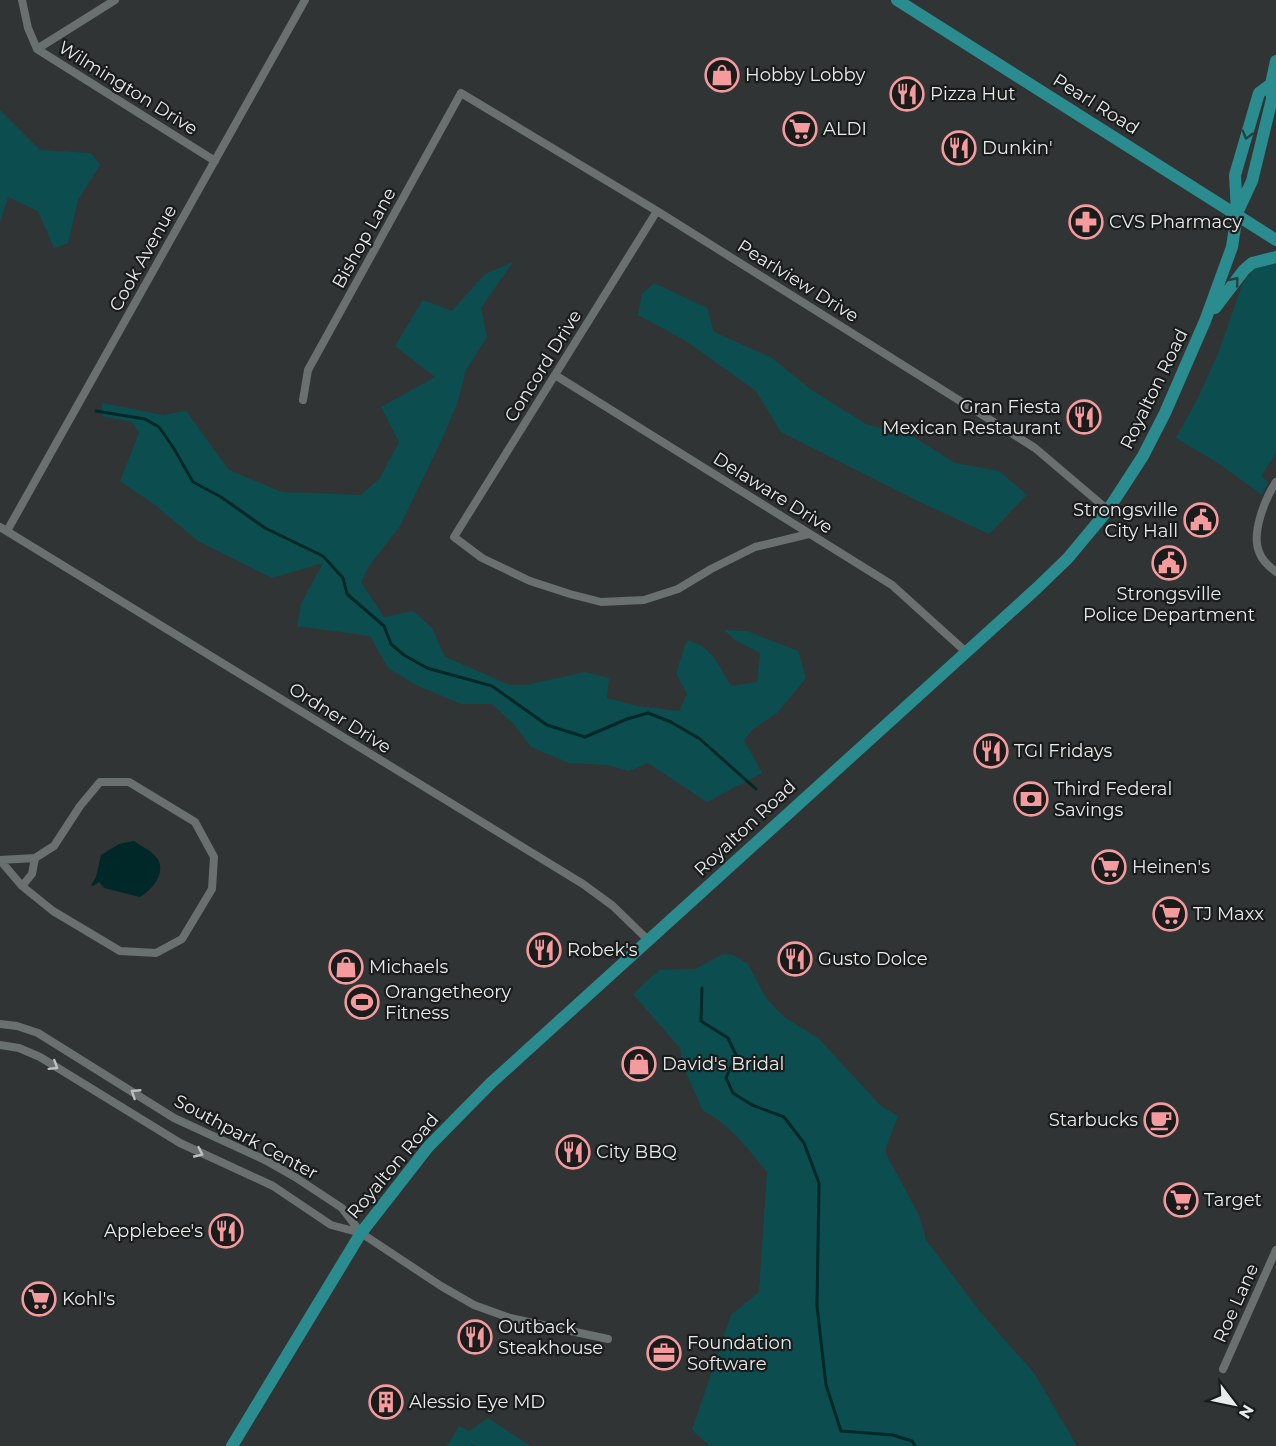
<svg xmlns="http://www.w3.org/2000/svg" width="1276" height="1446" font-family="Montserrat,sans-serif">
<rect width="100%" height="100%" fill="#303434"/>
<path fill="#0c4e50" d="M 0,110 L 40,150 L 91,153 L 100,165 L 78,200 L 68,243 L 54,248 L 38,211 L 8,197 L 0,222 Z
M 513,262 L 481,308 L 487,337 L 466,370 L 457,404 L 442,439 L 400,526 L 369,566 L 361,582 L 384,617 L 413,611 L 432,628 L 445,657 L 510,685 L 526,685 L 585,672 L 609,678 L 607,698 L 637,706 L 679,711 L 687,694 L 676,673 L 687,640 C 714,648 717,664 731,686 L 757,682 L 760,653 L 735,640 L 724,630 L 747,631 L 798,651 L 806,678 L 777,713 L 753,729 L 744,740 L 762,773 L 707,802 L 648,763 L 629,771 L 607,765 L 569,763 L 531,747 L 513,723 L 492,704 L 461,704 L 414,684 L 388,668 L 370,636 L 297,626 L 301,604 L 323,563 L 272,578 L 198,541 L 155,505 L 120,481 L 139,433 L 132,422 L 102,416 L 102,403 L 163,415 L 186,411 L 229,470 L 282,492 L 361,495 L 380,478 L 399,442 L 381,407 L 435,377 L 395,346 L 423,300 L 452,311 L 485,274 Z
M 1268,263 L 1276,265 L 1276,453 L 1261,476 L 1268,482 L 1262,495 L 1218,463 L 1176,438 L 1197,400 L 1219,351 L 1242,285 L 1254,268 Z
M 654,283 L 707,308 L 714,332 L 772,358 L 810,389 L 866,424 L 914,437 L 955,463 L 999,471 L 1027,495 L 989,534 L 920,502 L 781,432 L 756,391 L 686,341 L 638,315 L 642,294 Z
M 723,954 L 733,955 L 748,964 L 766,998 L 784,1017 L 818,1038 L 881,1106 L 898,1116 L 886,1147 L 886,1154 L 919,1215 L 926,1240 L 981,1313 L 1034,1373 L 1077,1446 L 710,1446 L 692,1430 L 731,1315 L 759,1292 L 767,1172 C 749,1150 729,1123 703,1111 L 684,1068 L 680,1048 L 633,994 L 659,970 L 695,969 Z
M 488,1418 L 530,1446 L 476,1446 L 472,1444 L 471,1446 L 447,1446 L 459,1426 L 469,1431 Z"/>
<path fill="#002829" d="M 134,841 C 141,846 152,851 157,858 C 167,873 152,890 140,897 L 104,888 L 99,882 L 93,886 L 91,885 L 96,877 L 101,855 L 119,844 Z"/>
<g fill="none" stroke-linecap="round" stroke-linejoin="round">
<path stroke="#002829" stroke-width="3" d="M 96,411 L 145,419 L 159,427 L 173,447 L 193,482 L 221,497 L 265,528 L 323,556 L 343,578 L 347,594 L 384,626 L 391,644 L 404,655 L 427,668 L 492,686 L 547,725 L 585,737 L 627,719 L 648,713 L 671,722 L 700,739 L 756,789
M 702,988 L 701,1021 L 728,1038 L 736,1055 L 726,1078 L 733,1093 L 752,1105 L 784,1117 L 804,1143 L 819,1183 L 817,1306 L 826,1385 L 841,1431 L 893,1435 L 912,1441 L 915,1446"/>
<path stroke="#6a6f6f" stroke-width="8" d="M 22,0 L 28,28 L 37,49 L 215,161
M 37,49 L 115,0
M 657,211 L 454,537 L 482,558 L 530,581 L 570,594 L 601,602 L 644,600 L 678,589 L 711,569 L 755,547 L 809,534
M 555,375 L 892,585 L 965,651
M 303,400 L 308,370 L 461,93 L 657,211 L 1035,448 L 1108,510
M 1276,482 C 1265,499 1250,535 1260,554 C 1263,562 1270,567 1276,572
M 0,527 L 583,884 L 613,906 L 649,941
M 7,531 L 305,0
M 100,782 L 129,782 L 195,822 L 214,857 L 212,889 L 182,939 L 156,953 L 120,951 L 53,911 L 22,886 L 0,860 L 35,858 L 54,846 L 80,806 Z
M 22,886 L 32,874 L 35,858
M 0,1024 L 17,1026 L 38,1033 L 174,1118 L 265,1160 L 295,1177 L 342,1208 L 361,1233
M 0,1045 L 19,1048 L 40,1057 L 180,1143 L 273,1186 L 331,1225 L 361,1233 L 441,1286 L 474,1305 L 510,1318 L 608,1339
M 1223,1369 L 1276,1250"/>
<path stroke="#2a8c8e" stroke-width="12" d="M 897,0 L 1276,240
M 1238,211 L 1252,181 L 1272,99 L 1271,84 L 1276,61
M 1215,308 L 1244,270 L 1252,263 L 1276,257
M 232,1446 L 361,1233 L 428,1147 L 491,1083 L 1037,588 L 1068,558 L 1108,510 L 1143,456 L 1165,413 L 1205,321 L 1232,247 L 1237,214 L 1235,175 L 1259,93 L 1271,84"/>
</g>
<defs><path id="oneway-chevron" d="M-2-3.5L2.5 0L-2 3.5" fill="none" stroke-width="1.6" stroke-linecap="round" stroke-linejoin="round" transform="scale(1.5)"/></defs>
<g stroke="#204344">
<use href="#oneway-chevron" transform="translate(1247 135) rotate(106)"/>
<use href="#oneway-chevron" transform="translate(1235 281) rotate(-51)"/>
</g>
<g stroke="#bcc0c0">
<use href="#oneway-chevron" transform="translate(54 1066) rotate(32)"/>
<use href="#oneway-chevron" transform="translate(135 1093) rotate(-147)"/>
<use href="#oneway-chevron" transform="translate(199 1153) rotate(25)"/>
</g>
<defs>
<g id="shop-ring" transform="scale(1.725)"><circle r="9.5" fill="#1a1c1c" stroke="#f59b9e" stroke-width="1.5"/><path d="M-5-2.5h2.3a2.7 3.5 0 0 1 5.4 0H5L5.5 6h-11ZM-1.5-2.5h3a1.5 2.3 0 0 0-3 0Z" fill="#f59b9e"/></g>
<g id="restaurant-ring" transform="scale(1.725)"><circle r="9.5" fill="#1a1c1c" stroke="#f59b9e" stroke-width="1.5"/><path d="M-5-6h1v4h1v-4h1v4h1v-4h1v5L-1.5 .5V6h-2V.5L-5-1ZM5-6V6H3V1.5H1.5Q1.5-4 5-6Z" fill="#f59b9e"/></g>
<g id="supermarket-ring" transform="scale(1.725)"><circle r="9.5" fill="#1a1c1c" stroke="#f59b9e" stroke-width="1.5"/><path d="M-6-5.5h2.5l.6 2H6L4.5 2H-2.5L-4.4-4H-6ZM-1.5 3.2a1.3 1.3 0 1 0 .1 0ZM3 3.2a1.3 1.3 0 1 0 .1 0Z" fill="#f59b9e"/></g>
<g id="pharmacy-ring" transform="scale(1.725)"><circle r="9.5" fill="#1a1c1c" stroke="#f59b9e" stroke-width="1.5"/><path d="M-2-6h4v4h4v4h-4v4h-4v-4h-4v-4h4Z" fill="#f59b9e"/></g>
<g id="civic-ring" transform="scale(1.725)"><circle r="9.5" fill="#1a1c1c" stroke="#f59b9e" stroke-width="1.5"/><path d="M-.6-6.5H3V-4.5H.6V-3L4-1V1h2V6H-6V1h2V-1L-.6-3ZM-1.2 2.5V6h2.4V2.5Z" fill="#f59b9e"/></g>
<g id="bank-ring" transform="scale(1.725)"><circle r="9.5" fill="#1a1c1c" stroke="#f59b9e" stroke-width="1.5"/><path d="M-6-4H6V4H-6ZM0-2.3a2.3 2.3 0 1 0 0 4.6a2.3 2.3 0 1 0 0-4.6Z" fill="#f59b9e"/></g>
<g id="stadium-ring" transform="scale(1.725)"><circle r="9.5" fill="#1a1c1c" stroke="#f59b9e" stroke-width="1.5"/><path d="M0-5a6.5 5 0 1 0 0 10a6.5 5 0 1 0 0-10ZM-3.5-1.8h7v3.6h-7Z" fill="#f59b9e"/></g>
<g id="cafe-ring" transform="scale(1.725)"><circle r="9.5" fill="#1a1c1c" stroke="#f59b9e" stroke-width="1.5"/><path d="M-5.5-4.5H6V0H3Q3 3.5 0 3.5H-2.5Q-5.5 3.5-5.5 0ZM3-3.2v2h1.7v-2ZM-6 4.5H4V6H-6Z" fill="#f59b9e"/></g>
<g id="office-ring" transform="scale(1.725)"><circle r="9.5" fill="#1a1c1c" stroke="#f59b9e" stroke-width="1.5"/><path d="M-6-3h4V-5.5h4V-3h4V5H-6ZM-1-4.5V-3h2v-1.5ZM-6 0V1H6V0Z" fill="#f59b9e"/></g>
<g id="building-ring" transform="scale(1.725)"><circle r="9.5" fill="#1a1c1c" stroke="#f59b9e" stroke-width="1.5"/><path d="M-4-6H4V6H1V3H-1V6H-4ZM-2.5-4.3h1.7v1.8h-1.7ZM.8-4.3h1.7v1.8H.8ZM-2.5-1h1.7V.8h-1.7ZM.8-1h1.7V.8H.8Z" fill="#f59b9e"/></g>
</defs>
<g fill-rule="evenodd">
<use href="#shop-ring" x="722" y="75"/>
<use href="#restaurant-ring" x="907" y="94"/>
<use href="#supermarket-ring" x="800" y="129"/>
<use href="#restaurant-ring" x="959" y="148"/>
<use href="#pharmacy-ring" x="1086" y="222"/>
<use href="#restaurant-ring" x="1084" y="417"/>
<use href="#civic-ring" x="1201" y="520"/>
<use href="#civic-ring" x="1169" y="563"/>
<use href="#restaurant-ring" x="991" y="751"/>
<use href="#bank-ring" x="1031" y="799"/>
<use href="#supermarket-ring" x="1109" y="867"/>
<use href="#supermarket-ring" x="1170" y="914"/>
<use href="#restaurant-ring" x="544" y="950"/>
<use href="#restaurant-ring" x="795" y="959"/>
<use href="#shop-ring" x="346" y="967"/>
<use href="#stadium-ring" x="362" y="1002"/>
<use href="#shop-ring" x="639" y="1064"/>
<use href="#cafe-ring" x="1161" y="1120"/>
<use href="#restaurant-ring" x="573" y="1152"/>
<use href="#supermarket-ring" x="1181" y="1200"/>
<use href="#restaurant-ring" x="226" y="1231"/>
<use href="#supermarket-ring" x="39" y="1299"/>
<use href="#restaurant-ring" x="475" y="1337"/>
<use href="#office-ring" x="664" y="1353"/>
<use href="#building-ring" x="386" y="1402"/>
</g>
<g text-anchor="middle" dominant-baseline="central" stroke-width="4.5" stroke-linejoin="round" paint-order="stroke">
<g font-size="18" fill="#e8ebeb" stroke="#1a1c1c" text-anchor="start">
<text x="745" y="75">Hobby Lobby</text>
<text x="930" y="94">Pizza Hut</text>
<text x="823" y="129">ALDI</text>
<text x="982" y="148">Dunkin'</text>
<text x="1109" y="222">CVS Pharmacy</text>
<text x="1061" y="407" text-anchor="end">Gran Fiesta<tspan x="1061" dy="21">Mexican Restaurant</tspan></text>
<text x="1178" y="510" text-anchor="end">Strongsville<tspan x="1178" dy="21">City Hall</tspan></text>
<text x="1169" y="594" text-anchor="middle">Strongsville<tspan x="1169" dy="21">Police Department</tspan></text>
<text x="1014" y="751">TGI Fridays</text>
<text x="1054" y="789">Third Federal<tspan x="1054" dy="21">Savings</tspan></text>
<text x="1132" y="867">Heinen's</text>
<text x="1193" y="914">TJ Maxx</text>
<text x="567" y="950">Robek's</text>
<text x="818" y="959">Gusto Dolce</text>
<text x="369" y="967">Michaels</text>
<text x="385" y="992">Orangetheory<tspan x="385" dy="21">Fitness</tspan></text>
<text x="662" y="1064">David's Bridal</text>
<text x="1138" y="1120" text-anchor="end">Starbucks</text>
<text x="596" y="1152">City BBQ</text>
<text x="1204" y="1200">Target</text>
<text x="203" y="1231" text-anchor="end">Applebee's</text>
<text x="62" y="1299">Kohl's</text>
<text x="498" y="1327">Outback<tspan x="498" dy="21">Steakhouse</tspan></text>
<text x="687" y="1343">Foundation<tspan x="687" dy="21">Software</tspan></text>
<text x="409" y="1402">Alessio Eye MD</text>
</g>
<g font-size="18" fill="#e8ebeb" stroke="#1a1c1c">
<text transform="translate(128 88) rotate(32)">Wilmington Drive</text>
<text transform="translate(1096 104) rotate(32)">Pearl Road</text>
<text transform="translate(364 238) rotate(-61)">Bishop Lane</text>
<text transform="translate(143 258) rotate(-61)">Cook Avenue</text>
<text transform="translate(798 281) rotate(32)">Pearlview Drive</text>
<text transform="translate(543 366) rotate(-58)">Concord Drive</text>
<text transform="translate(1154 389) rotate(-64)">Royalton Road</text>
<text transform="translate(773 493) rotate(32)">Delaware Drive</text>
<text transform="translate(340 718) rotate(32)">Ordner Drive</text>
<text transform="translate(745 828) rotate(-43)">Royalton Road</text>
<text transform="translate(246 1137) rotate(28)">Southpark Center</text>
<text transform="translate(393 1166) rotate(-50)">Royalton Road</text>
<text transform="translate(1236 1303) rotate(-66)">Roe Lane</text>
</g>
</g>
<g transform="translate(1234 1404) rotate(122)" stroke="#1a1c1c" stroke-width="4.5" paint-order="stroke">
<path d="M0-4.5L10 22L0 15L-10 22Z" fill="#e8ebeb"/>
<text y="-9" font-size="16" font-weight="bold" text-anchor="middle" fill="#e8ebeb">N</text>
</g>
</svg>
